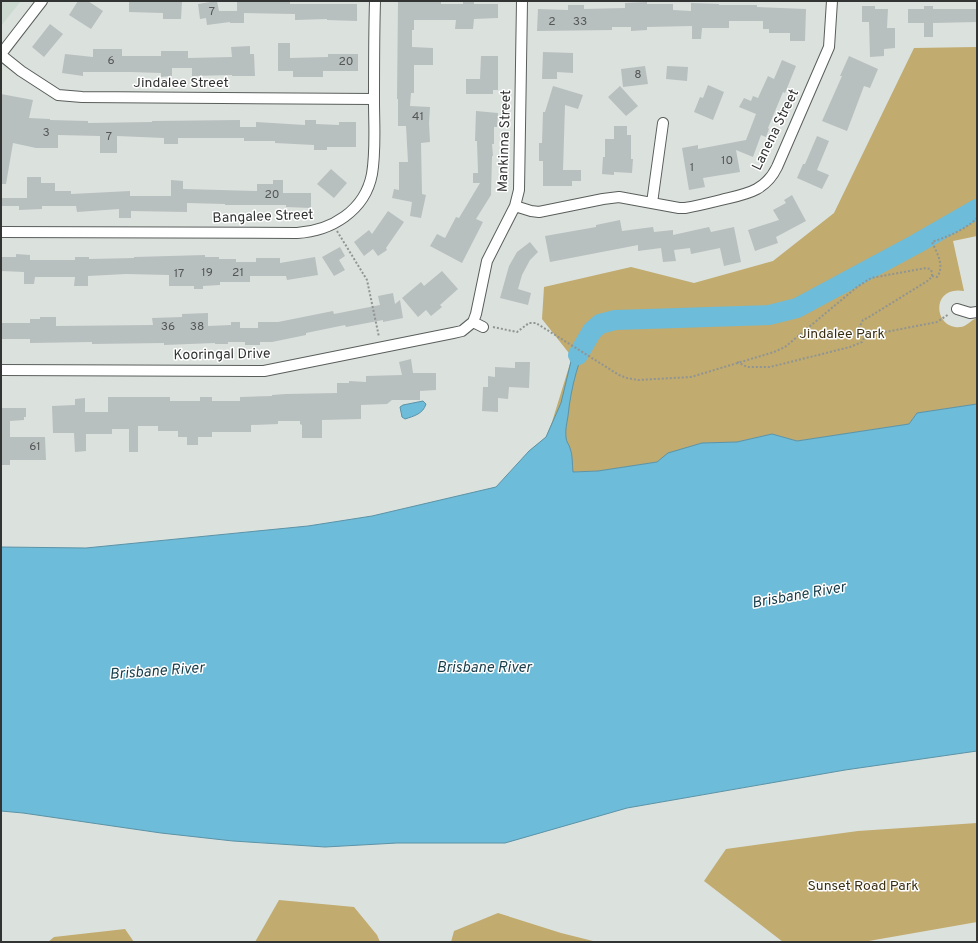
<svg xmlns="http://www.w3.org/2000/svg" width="978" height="943" font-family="Overpass,sans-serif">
<rect width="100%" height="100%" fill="#dbe1dd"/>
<path fill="#ccd9d0" d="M 1,1 L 21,1 L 1,26 Z"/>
<path fill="#c1ab6f" d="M 977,47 L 977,236 L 953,241 L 964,291 C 930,285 933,330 961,327 C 967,326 971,320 977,318 L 977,404 L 917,413 L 909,424 L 797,441 L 772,434 L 737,442 L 702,443 L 669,453 L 657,462 L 598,471 L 573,472 L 529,451 L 546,437 L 552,422 L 572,357 L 542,319 L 544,287 L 631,267 L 694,283 L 773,261 L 834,213 L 914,48 Z
M 977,823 L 977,922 L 863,942 L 783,942 L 704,881 L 726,849 L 858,831 Z
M 279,900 L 354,907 L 377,935 L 380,942 L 255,942 Z
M 498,913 L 561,933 L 597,942 L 451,942 L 454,931 Z
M 125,929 L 134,942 L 48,942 L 54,937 Z"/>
<path fill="#6dbcd9" stroke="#5b93a7" d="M 592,331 C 579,358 571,386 568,416 C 567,423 565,430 566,437 C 566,442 569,444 570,448 C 573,455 572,465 573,472 L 598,471 L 657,462 L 668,453 L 702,443 L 737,442 L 772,434 L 797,441 L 909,424 L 917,413 L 977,404 L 977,751 L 845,770 L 627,808 L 505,843 L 397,843 L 325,847 L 233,841 L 161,833 L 23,813 L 1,811 L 1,547 L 86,548 L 308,526 L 372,516 L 496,487 L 529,451 L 546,437 L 561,403 L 572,357 L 580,344 Z
M 423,401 L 426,404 C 423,414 414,416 405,419 L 402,417 L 400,407 L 403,405 Z"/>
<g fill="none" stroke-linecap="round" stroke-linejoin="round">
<path stroke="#6dbcd9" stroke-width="20" d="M 578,355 L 592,331 L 600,324 L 615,320 L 769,315 L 797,308 L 916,244 L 977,209"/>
</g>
<path fill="#b8bfbf" d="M 78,1 L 88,1 L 103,11 L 91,29 L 69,15 Z
M 129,1 L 182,1 L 181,19 L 163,19 L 163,13 L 129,12 Z
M 217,1 L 219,11 L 237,11 L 237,1 L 290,1 L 290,4 L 357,4 L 357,21 L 327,20 L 327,19 L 295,20 L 295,14 L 244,13 L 244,23 L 230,23 L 230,22 L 207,25 L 206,18 L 200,19 L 198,4 Z
M 398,1 L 441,1 L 441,4 L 463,4 L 463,1 L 474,1 L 474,4 L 498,4 L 498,18 L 474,19 L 473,29 L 455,29 L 456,20 L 414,20 L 414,30 L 412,30 L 412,47 L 433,48 L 433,65 L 414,65 L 414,93 L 411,93 L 410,106 L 430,107 L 429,123 L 430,142 L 421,143 L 422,194 L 426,195 L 421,218 L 410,216 L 412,202 L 392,198 L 394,189 L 399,190 L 399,162 L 408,162 L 406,126 L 398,126 L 398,99 L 397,99 Z
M 647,2 L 647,4 L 673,4 L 673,10 L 691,11 L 691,3 L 719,4 L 719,5 L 757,5 L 757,7 L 806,9 L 805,41 L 790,41 L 790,33 L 769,33 L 769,29 L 763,29 L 763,21 L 729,21 L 729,28 L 702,28 L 701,39 L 692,39 L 692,26 L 647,27 L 647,30 L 631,31 L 631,27 L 612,27 L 612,30 L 537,31 L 538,9 L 568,10 L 568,5 L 584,5 L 584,9 L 625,8 L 625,3 Z
M 862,6 L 875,6 L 875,9 L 888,9 L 887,28 L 895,28 L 895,48 L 884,49 L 884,56 L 870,57 L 869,22 L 862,22 Z
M 924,6 L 933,6 L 933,9 L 977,9 L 977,22 L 933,23 L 933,37 L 924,37 L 924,23 L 908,23 L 908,9 L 924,9 Z
M 50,24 L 63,34 L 44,57 L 32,47 Z
M 278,43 L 290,43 L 290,58 L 328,57 L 328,54 L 358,54 L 358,71 L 323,71 L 323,77 L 293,77 L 293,71 L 278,71 Z
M 250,46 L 250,54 L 254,54 L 255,76 L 232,76 L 232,75 L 192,76 L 192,68 L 172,68 L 172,76 L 161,77 L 161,73 L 131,72 L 83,72 L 83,76 L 62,73 L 65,54 L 93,57 L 93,49 L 122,49 L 122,56 L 161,56 L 161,51 L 188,51 L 188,58 L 232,57 L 231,47 Z
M 543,52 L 573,53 L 573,73 L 557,72 L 557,79 L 542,79 Z
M 481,56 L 498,56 L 498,90 L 493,90 L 493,94 L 466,94 L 466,79 L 480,79 Z
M 849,56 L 878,69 L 870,88 L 864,86 L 847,131 L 822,121 L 842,76 L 840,76 Z
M 782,60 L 796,66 L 785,93 L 783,92 L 768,128 L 769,129 L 766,137 L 761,135 L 753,157 L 736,150 L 740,172 L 703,178 L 705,187 L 689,190 L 682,148 L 698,145 L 698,149 L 746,140 L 756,114 L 739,107 L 744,98 L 751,101 L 753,96 L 758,98 L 768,76 L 774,79 Z
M 645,66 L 648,84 L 623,87 L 621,69 Z
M 667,66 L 688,67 L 687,81 L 666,79 Z
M 708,85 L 724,92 L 713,120 L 694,112 L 700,97 L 703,98 Z
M 553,86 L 583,95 L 578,109 L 565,105 L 563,170 L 581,170 L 581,181 L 572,181 L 572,186 L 543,186 L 543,161 L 539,161 L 539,143 L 542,143 L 543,112 L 545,112 Z
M 620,86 L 638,106 L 626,116 L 608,97 Z
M 1,94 L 33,100 L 29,118 L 50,119 L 50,120 L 88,121 L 88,123 L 152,122 L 152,121 L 240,120 L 240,127 L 256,127 L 256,122 L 305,125 L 305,120 L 316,120 L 316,124 L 339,125 L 339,122 L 356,122 L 356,147 L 327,147 L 327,150 L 314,150 L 314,145 L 275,143 L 275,141 L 244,141 L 244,138 L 178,138 L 178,144 L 164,144 L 164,138 L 117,136 L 117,153 L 100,153 L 100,136 L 58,135 L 58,148 L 36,148 L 13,143 L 6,184 L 1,184 Z
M 476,111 L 498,113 L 497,127 L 494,127 L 494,144 L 492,144 L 493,156 L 492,156 L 491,195 L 476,219 L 483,222 L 462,263 L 430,246 L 437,234 L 445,238 L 456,217 L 459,218 L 480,183 L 473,183 L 473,173 L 478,173 L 477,141 L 475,141 Z
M 614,126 L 627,126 L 627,135 L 631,135 L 631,159 L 633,159 L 632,173 L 614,172 L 614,175 L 602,174 L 603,157 L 605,157 L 605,139 L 614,139 Z
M 817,136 L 829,141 L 817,170 L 829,175 L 822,189 L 797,178 L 803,164 L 805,164 Z
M 331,169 L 347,183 L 334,198 L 317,184 Z
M 27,177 L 41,177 L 41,183 L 55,183 L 55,191 L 71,191 L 71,194 L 130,191 L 130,196 L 171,196 L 171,180 L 183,181 L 183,189 L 257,191 L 257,184 L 273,184 L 273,180 L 283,180 L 283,193 L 311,193 L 311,208 L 286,207 L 286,205 L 225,205 L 225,204 L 187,203 L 187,212 L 131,211 L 131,218 L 119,218 L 119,209 L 77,212 L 76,206 L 42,206 L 42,209 L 19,210 L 19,206 L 1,206 L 1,198 L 27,198 Z
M 792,195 L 806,221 L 776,237 L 778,243 L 755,251 L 748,230 L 779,220 L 773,210 L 786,203 L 784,200 Z
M 388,211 L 404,222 L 386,248 L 387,250 L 378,256 L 373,249 L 364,256 L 354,242 L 369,230 L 372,234 Z
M 620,220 L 622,231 L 653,227 L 654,232 L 673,230 L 673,235 L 709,227 L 711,232 L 734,227 L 741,262 L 724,266 L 720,248 L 691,254 L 690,248 L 674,250 L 676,261 L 663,262 L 661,248 L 638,251 L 638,245 L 550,262 L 545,236 L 596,227 L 596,225 Z
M 530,242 L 538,252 L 530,260 L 522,275 L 518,289 L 531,293 L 528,305 L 500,298 L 509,266 L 517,252 Z
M 340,247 L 345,256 L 339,260 L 345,270 L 334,276 L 322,257 Z
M 16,254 L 30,255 L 30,260 L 75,260 L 75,257 L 89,257 L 89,259 L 134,258 L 134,257 L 205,255 L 205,257 L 219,257 L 219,259 L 236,259 L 236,262 L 256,262 L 256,258 L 280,258 L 280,263 L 315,257 L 318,275 L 287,280 L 286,276 L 250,276 L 250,282 L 220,282 L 220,285 L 203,286 L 203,289 L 194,289 L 194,286 L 169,286 L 169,275 L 126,274 L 88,276 L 88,286 L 74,286 L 75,277 L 35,277 L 34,284 L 24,284 L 24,272 L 1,271 L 1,257 L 16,257 Z
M 442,271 L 458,289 L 440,305 L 442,307 L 431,316 L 426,310 L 418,317 L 402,298 L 421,282 L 424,286 Z
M 393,293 L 395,304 L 400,300 L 403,318 L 383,322 L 383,320 L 346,327 L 345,325 L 306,333 L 306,335 L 272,342 L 260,342 L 260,345 L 245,345 L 245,342 L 228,342 L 228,344 L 215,344 L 215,343 L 164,345 L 164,343 L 92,344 L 92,342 L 30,343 L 30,339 L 1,339 L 1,323 L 30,323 L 30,319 L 40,319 L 40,317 L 56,317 L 56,326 L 153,325 L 152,318 L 182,317 L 182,314 L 208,313 L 208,326 L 231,325 L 231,322 L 240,322 L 240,328 L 258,328 L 258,322 L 278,322 L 333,311 L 334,314 L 380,305 L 378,296 Z
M 411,359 L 413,373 L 436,373 L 436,390 L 420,391 L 420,400 L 392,400 L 387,404 L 361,405 L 361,419 L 322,420 L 322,438 L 302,438 L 302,425 L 300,424 L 300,421 L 278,421 L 278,424 L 251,425 L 251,432 L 212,432 L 212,437 L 198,437 L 198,445 L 187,445 L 187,437 L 178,437 L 178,431 L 158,431 L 158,426 L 138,426 L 138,452 L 129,452 L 129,429 L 112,429 L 112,434 L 86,434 L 86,451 L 75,452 L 74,433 L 53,433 L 52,406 L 75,405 L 75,399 L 85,398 L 85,412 L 108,412 L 108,397 L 170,397 L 170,401 L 200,401 L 200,397 L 212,397 L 212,401 L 240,401 L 240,397 L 272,396 L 272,395 L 286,394 L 337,393 L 337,383 L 349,383 L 349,381 L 366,382 L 366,376 L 402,375 L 399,362 Z
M 515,362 L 530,362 L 529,388 L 509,387 L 508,399 L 498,398 L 498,412 L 482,411 L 483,387 L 488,387 L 488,376 L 495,377 L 495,367 L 515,368 Z
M 1,408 L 26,408 L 26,417 L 24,417 L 24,420 L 10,421 L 10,437 L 45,437 L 46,460 L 10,460 L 10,465 L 1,465 Z"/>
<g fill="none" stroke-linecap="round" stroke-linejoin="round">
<g stroke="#595e5b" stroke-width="12">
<path id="minor" d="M 1,54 L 42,1
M 1,55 L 21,71 L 58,95 L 82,97 L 374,99
M 652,203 L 663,123
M 515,206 L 531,211 L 539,212 L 603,199 L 619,197 L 679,208 L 685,208 C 697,206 709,203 721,200 C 745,194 765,192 777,167 L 829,47 L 832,1
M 1,232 L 297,233 C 331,231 365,211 372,174 C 376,151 374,125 374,101 C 374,68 374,34 375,1
M 957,309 L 970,313 L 977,312
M 473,322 L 476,314 L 487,261 L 515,206 L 519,190 L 522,1
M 1,370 L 264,371 L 453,333 L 462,331 L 473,322 L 483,327"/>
</g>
<path stroke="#909492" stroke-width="2" stroke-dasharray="2 2" stroke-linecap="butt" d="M 337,231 L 367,280 L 379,337
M 932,276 L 937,277 C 945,266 937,253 932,242 C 949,236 965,230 977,218
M 493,327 L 517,332 L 529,323 L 536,323 L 619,375 L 627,378 L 638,380 L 691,377 L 774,352 L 785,347 L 857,287 L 871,278 L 926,268 L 930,269 L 932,272 L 932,276 L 929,280 L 869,317 L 863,320 L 859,328 L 861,334 L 865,336 L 937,322 L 949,314
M 737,362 L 747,367 L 770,367 L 850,347 L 862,342 L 865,336"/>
<use href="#minor" stroke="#fff" stroke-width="10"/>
</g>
<g text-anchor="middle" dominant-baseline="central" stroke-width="3" stroke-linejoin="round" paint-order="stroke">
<g font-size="12" fill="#545756">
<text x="212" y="12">7</text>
<text x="552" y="22">2</text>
<text x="580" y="22">33</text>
<text x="111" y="61">6</text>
<text x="346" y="62">20</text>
<text x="638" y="75">8</text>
<text x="418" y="117">41</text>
<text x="46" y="133">3</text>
<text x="109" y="137">7</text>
<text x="727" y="161">10</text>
<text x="692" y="168">1</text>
<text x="272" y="195">20</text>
<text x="207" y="273">19</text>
<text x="238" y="273">21</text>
<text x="179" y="274">17</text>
<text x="168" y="327">36</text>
<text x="197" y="327">38</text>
<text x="35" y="447">61</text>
</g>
<g font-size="14" fill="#323433" stroke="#fff">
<text x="181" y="83">Jindalee Street</text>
<text transform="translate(776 130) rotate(-64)">Lanena Street</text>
<text transform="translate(505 141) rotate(-88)">Mankinna Street</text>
<text transform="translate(263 217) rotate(-2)">Bangalee Street</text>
<text transform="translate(222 355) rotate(-1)">Kooringal Drive</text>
</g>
<g font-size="14" fill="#3b3013" stroke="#fff">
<text x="842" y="334">Jindalee Park</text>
<text x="863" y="886">Sunset Road Park</text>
</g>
<g font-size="15" font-style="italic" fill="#183d4a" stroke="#fff">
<text transform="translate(799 596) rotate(-10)">Brisbane River</text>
<text x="484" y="668">Brisbane River</text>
<text transform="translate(157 672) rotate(-4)">Brisbane River</text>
</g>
</g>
<rect width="978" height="943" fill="none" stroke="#323433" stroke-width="4"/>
</svg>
